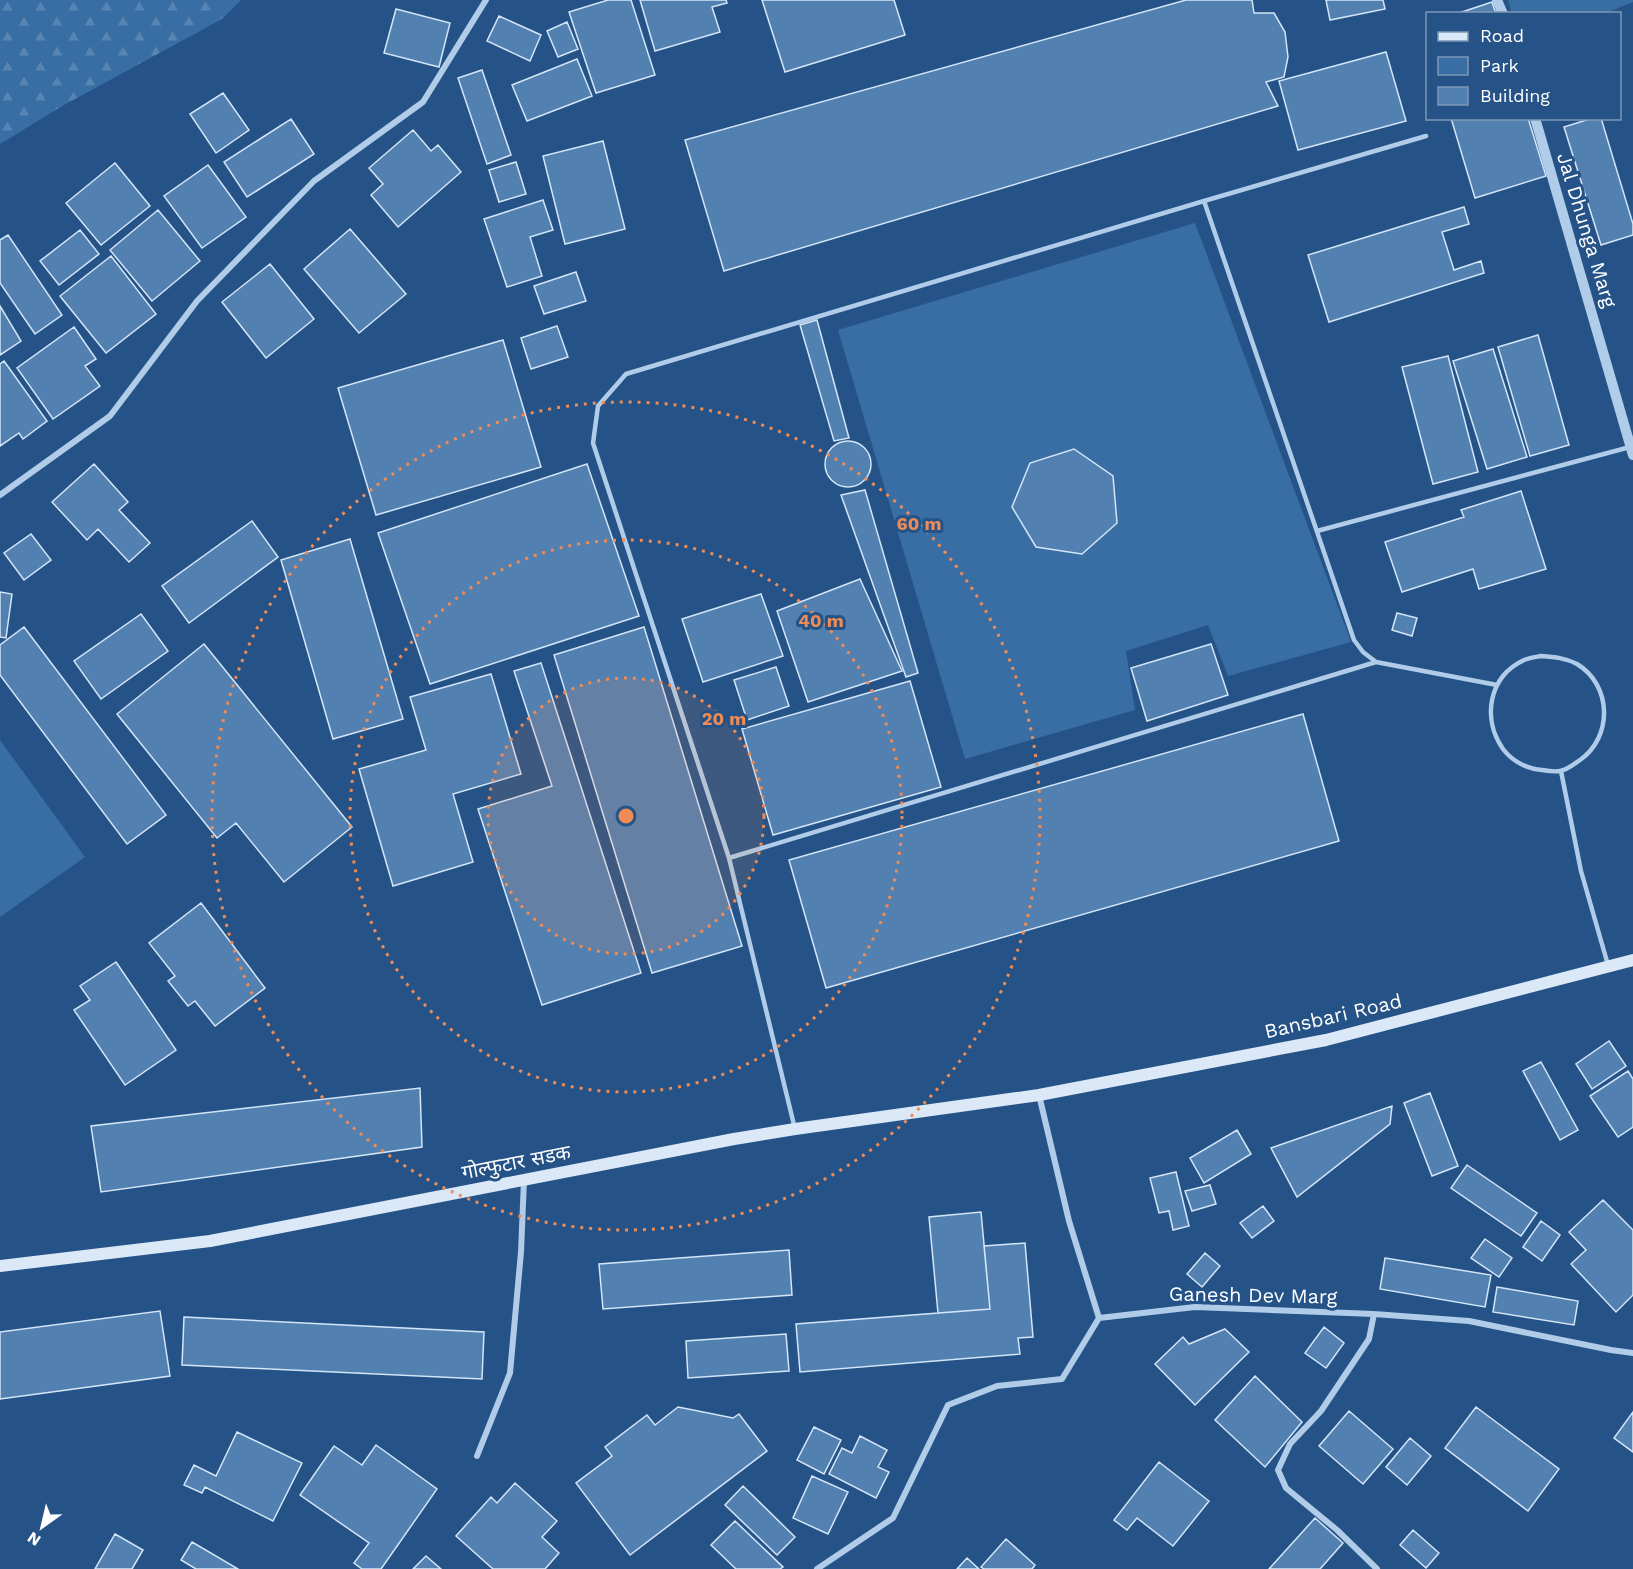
<svg xmlns="http://www.w3.org/2000/svg" width="1633" height="1569" font-family="'Work Sans','Noto Sans Devanagari',sans-serif">
<defs>
<pattern id="forest-firs" width="22" height="20" patternUnits="userSpaceOnUse" patternTransform="scale(1.5)"><rect width="22" height="20" fill="#396ea4"/><path d="M5 1l3.5 6h-7zM16 11l3.5 6h-7z" fill="#5784b2"/></pattern>
</defs>
<rect width="100%" height="100%" fill="#255387"/>
<path fill="url(#forest-firs)" d="M 0,0 L 241,0 L 222,19 L 64,105 L 0,144 Z"/>
<path fill="#396ea4" d="M 1508,0 L 1633,0 L 1633,2 L 1606,13 L 1512,14 Z
M 1195,223 L 1351,642 L 1228,676 L 1208,625 L 1126,651 L 1135,710 L 965,759 L 838,330 Z
M 0,740 L 85,857 L 0,917 Z"/>
<path fill="#5180b1" stroke="#d4e5f7" stroke-width="1.5" d="M 608,0 L 631,0 L 655,75 L 596,93 L 569,12 Z
M 640,0 L 726,0 L 727,3 L 712,7 L 720,32 L 655,51 Z
M 762,0 L 894,0 L 905,35 L 785,72 Z
M 1186,0 L 1252,0 L 1254,13 L 1274,13 L 1285,32 L 1288,57 L 1284,77 L 1266,82 L 1278,106 L 724,271 L 685,140 Z
M 1326,0 L 1383,0 L 1385,9 L 1330,20 Z
M 1492,2 L 1496,14 L 1456,14 Z
M 396,9 L 450,23 L 439,67 L 384,53 Z
M 499,16 L 541,35 L 530,61 L 487,41 Z
M 567,22 L 578,49 L 558,57 L 547,31 Z
M 1386,52 L 1406,121 L 1298,150 L 1279,81 Z
M 577,59 L 592,96 L 527,121 L 512,85 Z
M 482,70 L 511,155 L 487,164 L 458,78 Z
M 223,93 L 249,130 L 216,153 L 190,114 Z
M 1451,118 L 1528,118 L 1546,176 L 1475,198 Z
M 1593,118 L 1601,118 L 1633,224 L 1633,235 L 1601,245 L 1564,127 Z
M 291,119 L 314,154 L 247,197 L 224,162 Z
M 413,130 L 431,151 L 438,145 L 461,172 L 398,227 L 371,195 L 383,184 L 369,168 Z
M 603,141 L 625,229 L 565,244 L 543,156 Z
M 516,162 L 526,194 L 499,202 L 489,170 Z
M 115,163 L 150,206 L 101,245 L 66,203 Z
M 208,165 L 246,217 L 202,248 L 164,196 Z
M 543,200 L 553,230 L 530,237 L 542,276 L 507,287 L 484,219 Z
M 1464,207 L 1469,224 L 1442,232 L 1454,270 L 1481,261 L 1484,273 L 1329,322 L 1308,255 Z
M 158,210 L 200,261 L 152,301 L 110,250 Z
M 350,229 L 406,294 L 359,333 L 304,269 Z
M 80,230 L 99,254 L 59,285 L 40,261 Z
M 8,235 L 62,315 L 35,334 L 0,283 L 0,240 Z
M 111,256 L 156,314 L 106,353 L 60,296 Z
M 270,264 L 314,319 L 266,358 L 222,302 Z
M 576,272 L 586,301 L 544,314 L 534,286 Z
M 0,306 L 21,341 L 0,355 Z
M 817,320 L 849,438 L 834,441 L 800,325 Z
M 557,326 L 568,357 L 531,369 L 521,338 Z
M 74,327 L 96,359 L 85,366 L 100,386 L 53,419 L 17,368 Z
M 1538,335 L 1569,445 L 1530,456 L 1498,347 Z
M 503,340 L 541,467 L 376,515 L 338,388 Z
M 1493,349 L 1527,457 L 1487,469 L 1453,361 Z
M 1448,356 L 1478,472 L 1433,484 L 1402,367 Z
M 4,361 L 47,421 L 23,439 L 19,433 L 0,446 L 0,364 Z
M825 464a23 23 0 1 1 46 0a23 23 0 1 1-46 0Z
M 1074,449 L 1113,476 L 1117,523 L 1082,554 L 1036,547 L 1012,507 L 1030,463 Z
M 94,464 L 128,502 L 119,510 L 150,543 L 129,562 L 98,529 L 87,540 L 52,502 Z
M 587,464 L 639,616 L 430,684 L 378,533 Z
M 865,490 L 918,673 L 906,677 L 841,495 Z
M 1521,491 L 1546,569 L 1479,589 L 1473,569 L 1402,592 L 1385,542 L 1464,517 L 1461,510 Z
M 252,521 L 278,557 L 189,623 L 162,586 Z
M 31,534 L 51,560 L 24,580 L 4,553 Z
M 350,539 L 403,719 L 333,739 L 281,560 Z
M 860,579 L 902,671 L 808,702 L 777,611 Z
M 0,592 L 12,594 L 6,638 L 0,637 Z
M 761,594 L 783,656 L 703,682 L 682,619 Z
M 1397,613 L 1417,618 L 1412,636 L 1392,630 Z
M 141,614 L 168,651 L 101,699 L 74,661 Z
M 24,627 L 166,815 L 127,844 L 0,675 L 0,645 Z
M 644,627 L 742,946 L 652,973 L 554,655 Z
M 204,644 L 352,827 L 284,882 L 236,823 L 217,838 L 117,714 Z
M 1211,644 L 1228,695 L 1147,721 L 1131,668 Z
M 541,663 L 641,973 L 542,1005 L 478,809 L 552,786 L 514,671 Z
M 776,667 L 789,706 L 747,720 L 734,680 Z
M 491,674 L 521,774 L 453,794 L 473,862 L 393,886 L 359,769 L 426,750 L 410,697 Z
M 910,681 L 941,787 L 773,835 L 742,729 Z
M 1303,714 L 1339,841 L 826,988 L 789,860 Z
M 201,903 L 265,988 L 215,1026 L 195,1001 L 188,1006 L 168,981 L 175,976 L 149,943 Z
M 116,962 L 176,1050 L 125,1085 L 74,1010 L 90,1000 L 80,986 Z
M 1609,1041 L 1626,1066 L 1592,1089 L 1576,1064 Z
M 1541,1062 L 1578,1130 L 1560,1140 L 1523,1071 Z
M 1628,1071 L 1633,1079 L 1633,1127 L 1618,1137 L 1590,1096 Z
M 420,1088 L 422,1147 L 101,1192 L 91,1126 Z
M 1430,1093 L 1458,1166 L 1432,1176 L 1404,1103 Z
M 1392,1106 L 1390,1124 L 1297,1197 L 1271,1148 Z
M 1237,1130 L 1251,1154 L 1204,1183 L 1190,1158 Z
M 1467,1165 L 1537,1213 L 1521,1236 L 1451,1188 Z
M 1176,1172 L 1189,1226 L 1173,1230 L 1169,1211 L 1159,1213 L 1150,1178 Z
M 1210,1185 L 1216,1204 L 1192,1211 L 1185,1191 Z
M 1603,1200 L 1633,1230 L 1633,1295 L 1616,1312 L 1571,1264 L 1586,1250 L 1569,1232 Z
M 1263,1206 L 1274,1221 L 1252,1238 L 1240,1223 Z
M 981,1212 L 990,1309 L 938,1313 L 929,1217 Z
M 1541,1221 L 1560,1235 L 1542,1261 L 1523,1247 Z
M 1485,1239 L 1512,1258 L 1499,1277 L 1471,1258 Z
M 1025,1243 L 1033,1337 L 1018,1338 L 1020,1354 L 800,1372 L 796,1324 L 990,1309 L 984,1246 Z
M 789,1250 L 792,1295 L 603,1309 L 599,1264 Z
M 1205,1253 L 1220,1266 L 1202,1287 L 1187,1274 Z
M 1385,1258 L 1491,1275 L 1485,1307 L 1380,1289 Z
M 1497,1287 L 1578,1301 L 1574,1325 L 1493,1312 Z
M 160,1311 L 170,1376 L 0,1399 L 0,1332 Z
M 184,1317 L 484,1332 L 482,1379 L 182,1365 Z
M 1324,1327 L 1344,1343 L 1326,1368 L 1305,1353 Z
M 1225,1329 L 1249,1352 L 1195,1405 L 1155,1364 L 1183,1337 L 1189,1344 Z
M 786,1334 L 789,1371 L 688,1378 L 686,1341 Z
M 1255,1376 L 1302,1422 L 1265,1467 L 1215,1420 Z
M 678,1407 L 733,1418 L 739,1414 L 767,1451 L 630,1555 L 576,1483 L 612,1456 L 605,1447 L 647,1415 L 655,1425 Z
M 1476,1407 L 1559,1469 L 1528,1511 L 1445,1448 Z
M 1349,1411 L 1393,1449 L 1363,1484 L 1319,1446 Z
M 1633,1412 L 1633,1452 L 1614,1438 Z
M 814,1427 L 841,1440 L 824,1474 L 797,1460 Z
M 237,1432 L 302,1463 L 273,1521 L 205,1487 L 202,1493 L 184,1485 L 194,1465 L 216,1476 Z
M 860,1436 L 887,1450 L 878,1467 L 889,1472 L 876,1498 L 829,1474 L 842,1448 L 852,1453 Z
M 1410,1438 L 1431,1456 L 1407,1485 L 1386,1467 Z
M 376,1445 L 437,1489 L 381,1569 L 362,1569 L 354,1563 L 369,1543 L 300,1495 L 334,1446 L 362,1465 Z
M 1159,1462 L 1209,1501 L 1173,1546 L 1137,1518 L 1127,1530 L 1114,1520 Z
M 812,1476 L 848,1492 L 828,1534 L 793,1518 Z
M 515,1483 L 557,1521 L 542,1537 L 559,1553 L 545,1569 L 493,1569 L 456,1536 L 491,1497 L 497,1503 Z
M 743,1486 L 795,1537 L 777,1555 L 725,1505 Z
M 1315,1518 L 1343,1543 L 1320,1569 L 1269,1569 Z
M 735,1521 L 783,1567 L 780,1569 L 736,1569 L 711,1545 Z
M 1413,1530 L 1439,1553 L 1426,1568 L 1400,1545 Z
M 115,1534 L 143,1550 L 132,1569 L 95,1569 Z
M 1006,1539 L 1035,1565 L 1032,1569 L 984,1569 L 981,1567 Z
M 192,1542 L 238,1569 L 196,1569 L 181,1560 Z
M 426,1556 L 441,1569 L 413,1569 Z
M 967,1558 L 979,1569 L 957,1569 Z"/>
<g fill="none" stroke-linecap="round" stroke-linejoin="round">
<path stroke="#b0cce9" stroke-width="4.5" d="M 1204,201 L 1426,136
M 1317,531 L 1630,447
M 1541,656 C 1554,657 1566,658 1577,664 C 1612,685 1613,737 1580,760 C 1574,764 1567,770 1560,771 C 1555,772 1548,771 1542,770 C 1527,769 1512,761 1503,749 C 1482,719 1488,677 1524,660 C 1529,658 1536,657 1541,656 Z
M 1561,771 L 1581,871 L 1608,965
M 729,858 L 1376,662
M 795,1129 L 729,858 L 593,443 L 598,406 L 626,374 L 1204,201 L 1354,640 L 1363,652 L 1376,662 L 1497,685"/>
<path stroke="#b0cce9" stroke-width="6" d="M 0,495 L 110,416 L 197,301 L 314,181 L 423,102 L 486,0
M 1039,1095 L 1069,1221 L 1099,1318 L 1195,1307 L 1374,1314 L 1469,1321 L 1611,1350 L 1633,1353
M 1374,1314 L 1369,1339 L 1321,1411 L 1290,1444 L 1278,1470 L 1286,1488 L 1337,1530 L 1377,1569
M 477,1456 L 510,1373 L 521,1252 L 524,1180
M 817,1569 L 893,1518 L 948,1405 L 997,1386 L 1062,1379 L 1099,1318"/>
<path stroke="#b0cce9" stroke-width="10" d="M 1497,0 L 1503,14
M 1535,118 L 1633,455"/>
<path stroke="#dbe8f7" stroke-width="12" d="M 0,1266 L 210,1241 L 734,1139 L 795,1129 L 1039,1095 L 1326,1040 L 1633,960"/>
</g>
<circle cx="626" cy="816" r="138" fill="#ef8b55" fill-opacity=".12"/>
<g fill="none" stroke="#ef8b55" stroke-width="3" stroke-dasharray="3 6">
<circle cx="626" cy="816" r="138"/>
<circle cx="626" cy="816" r="276"/>
<circle cx="626" cy="816" r="414"/>
</g>
<g text-anchor="middle" dominant-baseline="central" stroke-width="6" stroke-linejoin="round" paint-order="stroke">
<g font-size="20" fill="#fff" stroke="#255387">
<text transform="translate(1587 230) rotate(73)">Jal Dhunga Marg</text>
<text transform="translate(1333 1016) rotate(-13)">Bansbari Road</text>
<text transform="translate(516 1162) rotate(-11)">गोल्फुटार सडक</text>
<text transform="translate(1253 1295) rotate(1)">Ganesh Dev Marg</text>
</g>
</g>
<circle cx="626" cy="816" r="9" fill="#ef8b55" stroke="#255387" stroke-width="3"/>
<g font-size="18" text-anchor="middle" font-weight="bold" fill="#ef8b55" stroke="#255387" stroke-width="6" stroke-linejoin="round" paint-order="stroke">
<text x="919" y="530">60 m</text>
<text x="821" y="627">40 m</text>
<text x="724" y="725">20 m</text>
</g>
<rect x="1426" y="12" width="195" height="108" fill="#255387" stroke="#7c98b7" stroke-width="1.5"/>
<rect x="1438" y="32" width="30" height="9" fill="#dbe8f7" stroke="#7c98b7" stroke-width="1.5"/>
<text x="1480" y="42" font-size="18" fill="#ffffff">Road</text>
<rect x="1438" y="57" width="30" height="18" fill="#396ea4" stroke="#7c98b7" stroke-width="1.5"/>
<text x="1480" y="72" font-size="18" fill="#ffffff">Park</text>
<rect x="1438" y="87" width="30" height="18" fill="#5180b1" stroke="#7c98b7" stroke-width="1.5"/>
<text x="1480" y="102" font-size="18" fill="#ffffff">Building</text>
<g transform="translate(42 1527) rotate(214)" stroke="#255387" stroke-width="4.5" paint-order="stroke">
<path d="M0-4.5L10 22L0 15L-10 22Z" fill="#ffffff"/>
<text y="-9" font-size="16" font-weight="bold" text-anchor="middle" fill="#ffffff">N</text>
</g>
</svg>
